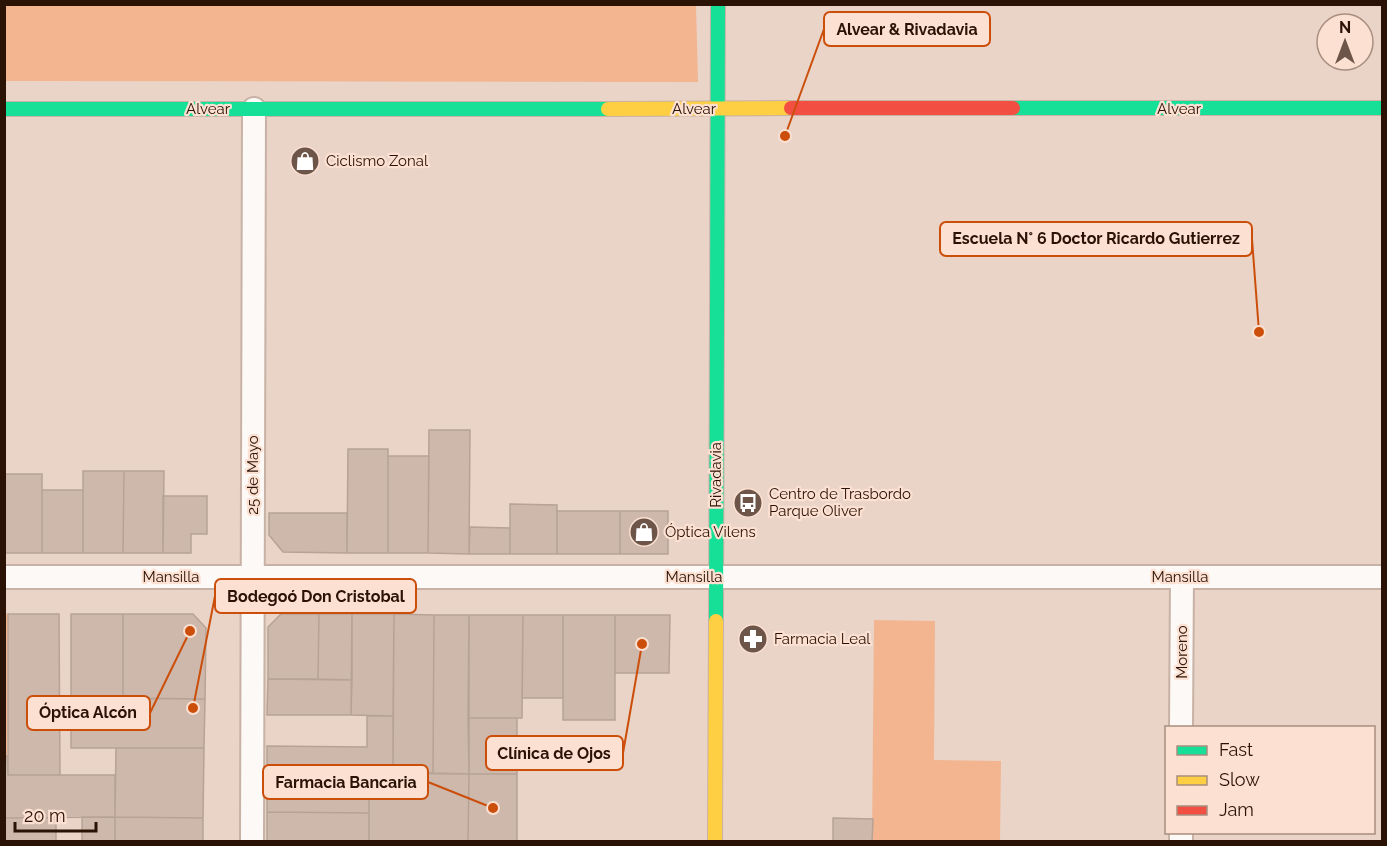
<svg xmlns="http://www.w3.org/2000/svg" width="1387" height="846" font-family="Raleway,sans-serif">
<rect width="100%" height="100%" fill="#ead4c8"/>
<path fill="#f2b590" d="M 5,4 L 696,5 L 698,82 L 5,81 Z
M 4,614 L 8,614 L 7,756 L 5,756 Z
M 874,620 L 935,621 L 934,760 L 1001,761 L 1000,841 L 872,842 Z"/>
<path fill="#ceb8ab" stroke="#b7a296" stroke-width="1.5" d="M 429,430 L 470,430 L 469,554 L 428,553 Z
M 348,449 L 388,449 L 388,553 L 347,553 Z
M 388,456 L 429,456 L 428,553 L 388,553 Z
M 83,471 L 124,471 L 123,553 L 83,553 Z
M 124,471 L 164,471 L 163,553 L 123,553 Z
M 4,474 L 42,474 L 42,553 L 4,553 Z
M 42,490 L 83,490 L 83,553 L 42,553 Z
M 163,496 L 207,496 L 207,534 L 191,534 L 191,553 L 163,553 Z
M 510,504 L 557,505 L 557,554 L 510,554 Z
M 557,511 L 620,511 L 620,554 L 557,554 Z
M 620,511 L 668,511 L 668,554 L 620,554 Z
M 269,513 L 347,513 L 347,553 L 283,552 L 269,535 Z
M 470,527 L 510,528 L 510,554 L 469,554 Z
M 8,614 L 59,614 L 60,775 L 8,775 Z
M 71,614 L 123,614 L 123,698 L 71,698 Z
M 123,614 L 193,614 L 206,628 L 205,699 L 123,698 Z
M 281,614 L 319,614 L 318,679 L 268,679 L 268,627 Z
M 319,614 L 352,614 L 352,680 L 318,679 Z
M 352,614 L 394,614 L 393,716 L 351,715 Z
M 394,614 L 434,615 L 433,773 L 393,773 Z
M 434,615 L 469,615 L 469,774 L 433,773 Z
M 469,615 L 523,615 L 522,718 L 468,718 Z
M 523,615 L 563,615 L 563,698 L 522,698 Z
M 563,615 L 615,615 L 615,720 L 563,720 Z
M 615,615 L 670,615 L 669,673 L 615,673 Z
M 268,679 L 352,680 L 351,715 L 267,715 Z
M 71,698 L 205,699 L 204,748 L 71,748 Z
M 367,716 L 393,716 L 393,773 L 267,773 L 267,746 L 367,747 Z
M 468,718 L 517,718 L 517,774 L 469,774 Z
M 116,748 L 204,748 L 203,818 L 115,817 Z
M 4,756 L 7,756 L 8,775 L 115,775 L 115,817 L 4,818 Z
M 267,773 L 369,773 L 369,813 L 267,812 Z
M 369,773 L 469,774 L 468,842 L 369,842 Z
M 469,774 L 517,774 L 517,842 L 468,842 Z
M 267,812 L 369,813 L 369,842 L 267,842 Z
M 82,817 L 115,817 L 115,842 L 82,842 Z
M 115,817 L 203,818 L 203,842 L 115,842 Z
M 4,818 L 56,818 L 56,842 L 4,842 Z
M 833,818 L 873,819 L 872,842 L 833,842 Z"/>
<g fill="none" stroke-linecap="round" stroke-linejoin="round">
<g stroke="#c8b1a5" stroke-width="26">
<path id="street" d="M 4,577 L 1382,577
M 1181,728 L 1182,577
M 252,842 L 254,109
M 1181,842 L 1181,832"/>
</g>
<g stroke="#c8b1a5" stroke-width="16">
<path id="fast" d="M 1013,108 L 1382,108
M 4,109 L 608,109
M 716,621 L 718,4"/>
</g>
<g stroke="#c8b1a5" stroke-width="16">
<path id="slow" d="M 608,109 L 791,108
M 715,842 L 716,621"/>
</g>
<g stroke="#c8b1a5" stroke-width="16">
<path id="jam" d="M 791,108 L 1013,108"/>
</g>
<use href="#street" stroke="#fcf9f7" stroke-width="22"/>
<use href="#fast" stroke="#16e098" stroke-width="14"/>
<use href="#slow" stroke="#ffcf43" stroke-width="14"/>
<use href="#jam" stroke="#f24e42" stroke-width="14"/>
</g>
<defs>
<g id="shop-disc" transform="scale(1.5)"><circle r="9.5" fill="#6d5649" stroke="#fce0d1"/><path d="M-5-2.5h2.3a2.7 3.5 0 0 1 5.4 0H5L5.5 6h-11ZM-1.5-2.5h3a1.5 2.3 0 0 0-3 0Z" fill="#fff"/></g>
<g id="bus-disc" transform="scale(1.5)"><circle r="9.5" fill="#6d5649" stroke="#fce0d1"/><path d="M-5-6H5V4H4V6H2V4H-2V6H-4V4H-5ZM-3.5-4V0h7V-4ZM-3.5 1.2v1.5H-2V1.2ZM2 1.2v1.5H3.5V1.2Z" fill="#fff"/></g>
<g id="pharmacy-disc" transform="scale(1.5)"><circle r="9.5" fill="#6d5649" stroke="#fce0d1"/><path d="M-2-6h4v4h4v4h-4v4h-4v-4h-4v-4h4Z" fill="#fff"/></g>
</defs>
<g fill-rule="evenodd">
<use href="#shop-disc" x="305" y="161"/>
<use href="#bus-disc" x="748" y="503"/>
<use href="#shop-disc" x="644" y="532"/>
<use href="#pharmacy-disc" x="753" y="639"/>
</g>
<g text-anchor="middle" dominant-baseline="central" stroke-width="4.5" stroke-linejoin="round" paint-order="stroke">
<g font-size="15" fill="#2a1204" stroke="#fce0d1">
<text x="208" y="109">Alvear</text>
<text x="694" y="109">Alvear</text>
<text x="1179" y="109">Alvear</text>
<text transform="translate(253 475) rotate(-90)">25 de Mayo</text>
<text transform="translate(716 475) rotate(-90)">Rivadavia</text>
<text x="171" y="577">Mansilla</text>
<text x="694" y="577">Mansilla</text>
<text x="1180" y="577">Mansilla</text>
<text transform="translate(1182 652) rotate(-90)">Moreno</text>
</g>
<g font-size="15" fill="#2a1204" stroke="#fce0d1" text-anchor="start">
<text x="326" y="161">Ciclismo Zonal</text>
<text x="769" y="494">Centro de Trasbordo<tspan x="769" dy="17">Parque Oliver</tspan></text>
<text x="665" y="532">Óptica Vilens</text>
<text x="774" y="639">Farmacia Leal</text>
</g>
</g>
<path fill="none" stroke="#cc4e0b" stroke-width="2" d="M785 136L824 29M1259 332L1252 239M193 708L215 596M190 631L150 713M642 644L623 753M493 808L428 782"/>
<g fill="#cc4e0b" stroke="#fce0d1" stroke-width="2">
<circle cx="785" cy="136" r="6"/>
<circle cx="1259" cy="332" r="6"/>
<circle cx="193" cy="708" r="6"/>
<circle cx="190" cy="631" r="6"/>
<circle cx="642" cy="644" r="6"/>
<circle cx="493" cy="808" r="6"/>
</g>
<g fill="#fce0d1" stroke="#cc4e0b" stroke-width="2">
<rect x="824" y="12" width="166" height="34" rx="6"/>
<rect x="940" y="222" width="312" height="34" rx="6"/>
<rect x="215" y="579" width="201" height="34" rx="6"/>
<rect x="27" y="696" width="123" height="34" rx="6"/>
<rect x="486" y="736" width="137" height="34" rx="6"/>
<rect x="263" y="765" width="165" height="34" rx="6"/>
</g>
<g font-size="16" text-anchor="middle" font-weight="bold" fill="#2a1204">
<text x="907" y="35">Alvear &amp; Rivadavia</text>
<text x="1096" y="244">Escuela N° 6 Doctor Ricardo Gutierrez</text>
<text x="316" y="602">Bodegoó Don Cristobal</text>
<text x="88" y="718">Óptica Alcón</text>
<text x="554" y="759">Clínica de Ojos</text>
<text x="346" y="788">Farmacia Bancaria</text>
</g>
<rect width="1387" height="846" fill="none" stroke="#2a1204" stroke-width="12"/>
<rect x="1165" y="726" width="210" height="108" fill="#fce0d1" stroke="#a88e7f" stroke-width="1.5"/>
<rect x="1177" y="746" width="30" height="9" fill="#16e098" stroke="#a88e7f" stroke-width="1.5"/>
<text x="1219" y="756" font-size="18" fill="#2a1204">Fast</text>
<rect x="1177" y="776" width="30" height="9" fill="#ffcf43" stroke="#a88e7f" stroke-width="1.5"/>
<text x="1219" y="786" font-size="18" fill="#2a1204">Slow</text>
<rect x="1177" y="806" width="30" height="9" fill="#f24e42" stroke="#a88e7f" stroke-width="1.5"/>
<text x="1219" y="816" font-size="18" fill="#2a1204">Jam</text>
<g transform="translate(1345 42)"><circle r="28" fill="#fce0d1" stroke="#a88e7f" stroke-width="1.5"/>
<path d="M0-4.5L10 22L0 15L-10 22Z" fill="#6d5649"/>
<text y="-9" font-size="16" font-weight="bold" text-anchor="middle" fill="#2a1204">N</text>
</g>
<path d="M15 822v9h81v-9" fill="none" stroke="#2a1204" stroke-width="3"/>
<text x="24" y="822" font-size="18" fill="#2a1204" stroke="#fce0d1" stroke-width="4.5" paint-order="stroke">20 m</text>
</svg>
